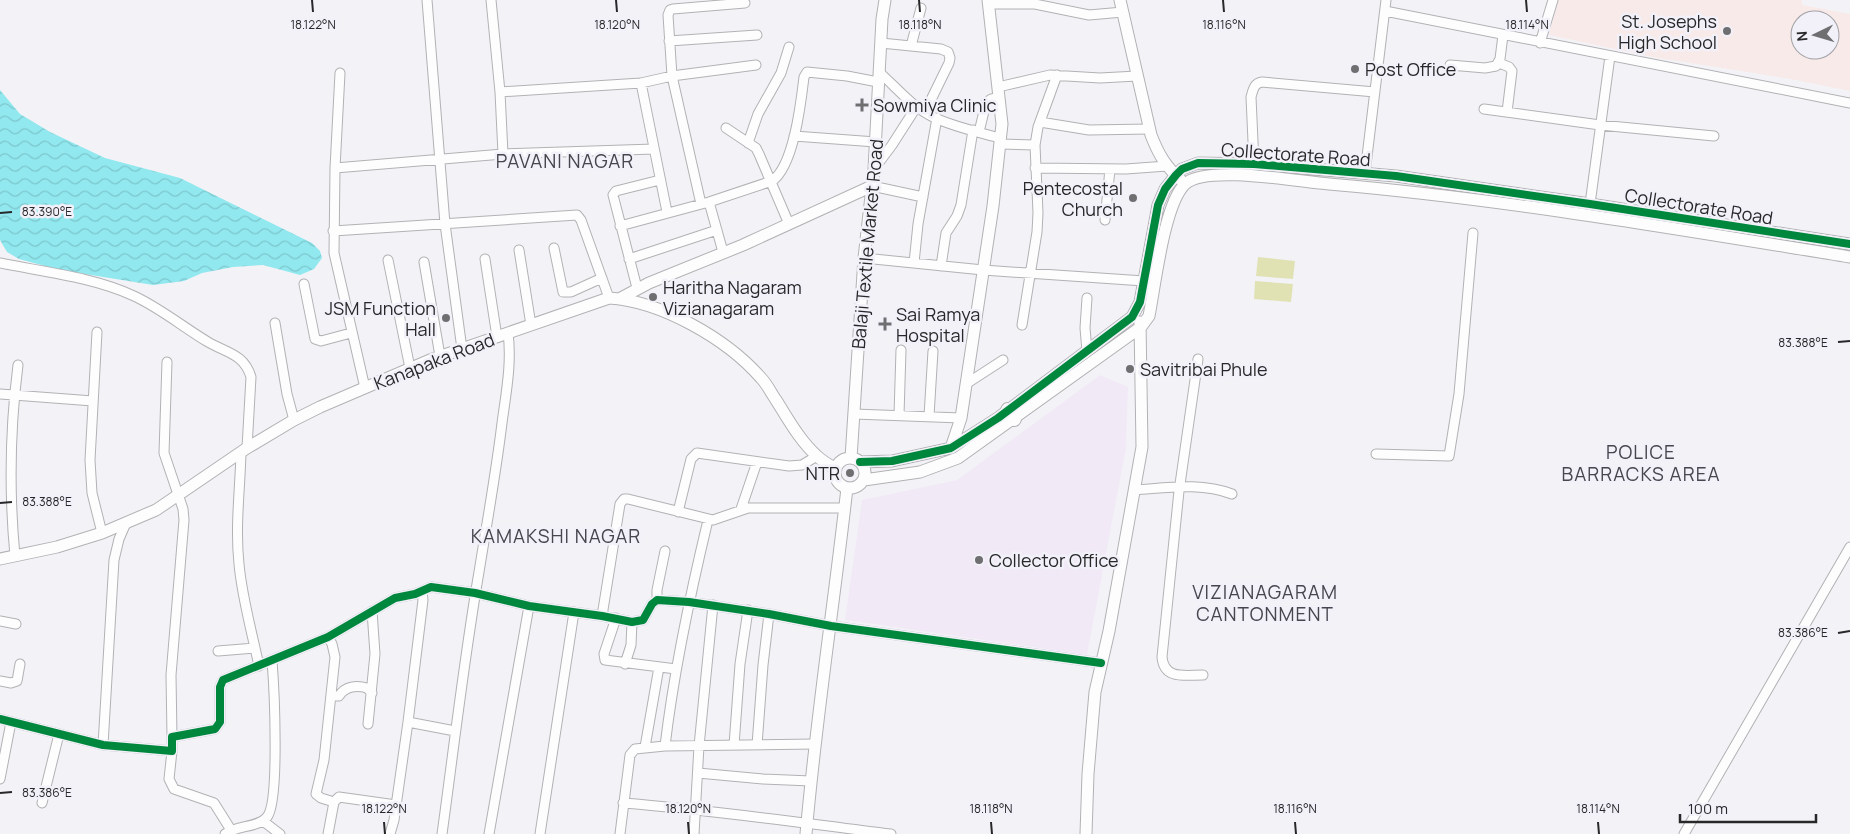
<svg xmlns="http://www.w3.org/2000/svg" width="1850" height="834" font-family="Manrope,sans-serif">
<defs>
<pattern id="water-waves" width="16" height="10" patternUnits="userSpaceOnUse" patternTransform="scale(1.25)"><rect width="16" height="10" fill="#91e8ef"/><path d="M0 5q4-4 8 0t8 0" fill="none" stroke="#7dc7cd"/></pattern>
</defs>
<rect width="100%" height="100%" fill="#f3f3f7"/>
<path fill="#f1eaf6" d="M 1100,375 L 1128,387 L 1126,448 L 1087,655 L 845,620 L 862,500 L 957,480 Z"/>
<path fill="#f8eae8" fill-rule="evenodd" d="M 1558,0 L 1802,0 L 1802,5 L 1850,14 L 1850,91 L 1791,79 L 1653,57 L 1549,35 ZM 1800,20 L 1830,20 L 1830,50 L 1800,50 Z"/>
<path fill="#e0e2b4" d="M 1258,257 L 1295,261 L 1293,279 L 1256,276 Z
M 1255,281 L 1293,284 L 1291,302 L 1254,299 Z"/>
<path fill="url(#water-waves)" d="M 0,90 L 20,114 L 50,132 L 105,158 L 180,178 L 312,243 L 320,251 L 322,258 L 314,269 L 300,275 L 263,265 L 233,267 L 202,273 L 184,281 L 153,285 L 60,270 L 19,259 L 7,252 L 0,240 Z"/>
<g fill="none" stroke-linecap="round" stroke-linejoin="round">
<g stroke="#b2b2b5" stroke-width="11">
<path id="street" d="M 427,0 L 445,224 L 462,349
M 491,0 L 500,92 L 503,154
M 989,4 L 1035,4 L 1089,15 L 1123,12
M 1385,11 L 1850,103
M 669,41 L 757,35
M 881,43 L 941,49 L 948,52 L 950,58 L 949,63 L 925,112
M 1540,43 L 1553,0
M 911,46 L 921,8
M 1499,63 L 1509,67 L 1512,71 L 1507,112
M 1450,65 L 1485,68 L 1496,66 L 1500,59 L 1503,35
M 879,72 C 896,87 912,107 933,117 C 954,127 978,132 1000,138
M 340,73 L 335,168 L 334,253 L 365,388
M 641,83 L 667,212
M 998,87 L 1050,75 L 1100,78 L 1137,76
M 500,92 L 641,83 L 672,76 L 756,65
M 1484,109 L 1600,125 L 1714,136
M 1040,122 L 1089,130 L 1149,129
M 726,128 L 756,148 L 759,154 L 789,224
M 979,132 L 986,103 L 991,99 L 999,97
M 794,136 L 876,142
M 748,143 L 758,114 L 781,73 L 789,47
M 1000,144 L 1035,145
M 1254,164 L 1251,97 C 1253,90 1254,83 1262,82 L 1375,92
M 335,168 L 503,154 L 654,149
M 1035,168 L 1126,169 L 1167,166
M 874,169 L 892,145 L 917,106
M 1365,173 L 1386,0
M 872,186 L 923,197
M 709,202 L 723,252
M 701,204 L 672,76 L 668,15 L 670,10 L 673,9 L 745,3
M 1590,204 L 1610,56
M 1105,220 L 1110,169
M 620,226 L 709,202 L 772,181 C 794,166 801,102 804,77 L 807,72 L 847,76 L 878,82
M 333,231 L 577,215 L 581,220 L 609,298
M 554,248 L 563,292 L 571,292 L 602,278
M 519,250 L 531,325
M 864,258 L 983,270 L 1144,281
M 485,259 L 497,337
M 629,259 L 717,230
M 388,260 L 410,368
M 424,262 L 440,356
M 0,263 C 44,272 93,277 134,296 C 160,308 183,327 208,342 C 227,353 244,354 251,377 L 247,448
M 914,263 L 918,224 L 937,118
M 941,266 L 946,233 L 957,216 L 961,205 L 973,130
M 304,284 L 315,339 L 321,341 L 351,333
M 637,288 L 613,195 L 616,191 L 660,180
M 275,323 L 287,394 L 294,420
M 1022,325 L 1037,232 L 1038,213 L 1035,145 L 1038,127 L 1057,75
M 97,332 L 90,460 L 92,493 L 102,533
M 1087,351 L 1085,328 L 1087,298
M 1198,359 L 1179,491 L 1162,657 C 1164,680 1185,675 1203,675
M 167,362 L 164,453 L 183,509 L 184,520 L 171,675 L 172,737
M 966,384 L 1003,360
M 0,394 L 93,401
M 854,414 L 961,418
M 899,415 L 901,350
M 929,416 L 933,351
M 241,453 C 240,490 235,527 239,564 C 242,598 252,632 259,666
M 1376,454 L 1449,456 L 1459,394 L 1473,233
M 1134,490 C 1167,488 1200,482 1232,494
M 741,509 L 757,462
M 678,512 L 691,459 L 697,453 L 789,466 L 802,465 L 817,456
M 15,556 C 9,493 10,428 18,365
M 657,600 L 657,590 L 665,551
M 602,616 L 620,504 L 624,499 L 628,499 L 713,520 L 748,508 L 844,508
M 616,618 L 604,654 L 605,660 L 676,669
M 0,621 L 16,624
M 328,637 L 332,644 L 335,657 L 324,760 L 316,794 L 321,798 L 334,802
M 218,651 L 255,648
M 625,664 L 631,645 L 632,622
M 0,681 L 11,683 L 17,681 L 20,664
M 331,696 L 339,696 C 345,686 357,685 367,688 L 372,693
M 0,719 L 103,745 L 172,751 L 172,737 L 215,729 L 220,722 L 220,687 L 223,680 L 328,637 L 395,598 L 415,594 L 431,587 L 475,593 L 529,606 L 602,616 L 632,622 L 643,620 L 652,604 L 657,600 L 689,602 L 769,614 L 831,626 L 1101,663
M 408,722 L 455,731
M 368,724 L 375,654 L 372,611
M 103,745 L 114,560 L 119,539 L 126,523
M 734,745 L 740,664 L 748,610
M 757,745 L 763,665 L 769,614
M 665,746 C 674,670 690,595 708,520
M 645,747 L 659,667
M 172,751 L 169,779 L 174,789 L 214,803 L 231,830
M 698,773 L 763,779 L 811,781
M 0,779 L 11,722
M 42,803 L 59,734
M 623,803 C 713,810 802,823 891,834
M 263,821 L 280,834
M 225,834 C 237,825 258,828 267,817 C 280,802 274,685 272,661
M 328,834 L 334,802 L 339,797 L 396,805
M 390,834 L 394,820 L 408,722 L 423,600 L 422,591
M 442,834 C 454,747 464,659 479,572 C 487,522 496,473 502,423 C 506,393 512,363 508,333
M 489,834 L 529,606
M 540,834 L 574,612
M 620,834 L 630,755 L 635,749 L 665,746 L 815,744
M 694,834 L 699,746 L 713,605
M 1684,834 L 1850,547"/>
</g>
<g stroke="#b2b2b5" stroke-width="13">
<path id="secondary" d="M 1120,0 L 1151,135 C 1158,153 1165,166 1180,179
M 619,299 L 649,283 L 743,245 L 872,186
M 951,448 L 961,418 L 993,206 L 1002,124 L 988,0
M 851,458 L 864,258 L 874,169 L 882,19 L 885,0
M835 473a15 15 0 1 1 30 0a15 15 0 1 1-30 0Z
M 860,462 L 892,461 L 951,448 L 998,418 L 1132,317 L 1140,302 L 1158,205 L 1165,189 L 1176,175 L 1182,169 L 1198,163 L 1254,164 L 1396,176 L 1590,204 L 1850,244
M 864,480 L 920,472 L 958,458 L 1141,327 L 1149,316 C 1155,286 1164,204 1185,184 C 1206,164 1300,182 1329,184 C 1504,199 1677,229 1850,257
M 0,559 L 57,547 L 102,533 L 156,510 L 247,448 L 294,420 L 320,407 L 430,360 L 609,298 C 661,301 727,339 761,378 C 767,384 771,393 776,400 C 788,419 800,441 817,456 C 822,461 829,465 836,469
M 806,834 C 816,718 834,604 847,488
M 1086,834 L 1088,774 L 1095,692 L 1109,631 L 1142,447 L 1140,322"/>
</g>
<g stroke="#b2b2b5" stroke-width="16">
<path id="primary" d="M 1008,410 L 1014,419"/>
</g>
<use href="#street" stroke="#fdfdfe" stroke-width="9"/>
<use href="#secondary" stroke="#fdfdfe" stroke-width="11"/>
<use href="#primary" stroke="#fdfdfe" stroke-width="14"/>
<g stroke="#f2f1f9" stroke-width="11">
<path id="cycleway" d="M 860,462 L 892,461 L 951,448 L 998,418 L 1132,317 L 1140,302 L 1158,205 L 1165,189 L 1176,175 L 1182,169 L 1198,163 L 1254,164 L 1396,176 L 1590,204 L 1850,244
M 0,719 L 103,745 L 172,751 L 172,737 L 215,729 L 220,722 L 220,687 L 223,680 L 328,637 L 395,598 L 415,594 L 431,587 L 475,593 L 529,606 L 602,616 L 632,622 L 643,620 L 652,604 L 657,600 L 689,602 L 769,614 L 831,626 L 1101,663"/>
</g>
<use href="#cycleway" stroke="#00873e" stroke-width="8"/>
</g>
<path fill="none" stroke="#28282a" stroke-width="2" d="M 312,0 L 313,12M 616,0 L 617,12M 919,0 L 920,12M 1223,0 L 1224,12M 1526,0 L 1527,12M 0,213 L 12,212M 1838,342 L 1850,341M 0,503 L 12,502M 1838,633 L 1850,631M 0,793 L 12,792M 384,822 L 385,834M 688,822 L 689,834M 991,822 L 992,834M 1295,822 L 1296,834M 1598,822 L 1599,834"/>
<g fill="#6f6f72" stroke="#f2f1f9" stroke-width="2">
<circle cx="1727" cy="31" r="5"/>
<circle cx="1355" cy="69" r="5"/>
<path d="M859.5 97.5h5v5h5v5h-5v5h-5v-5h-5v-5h5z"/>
<circle cx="1133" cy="198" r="5"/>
<circle cx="653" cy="297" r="5"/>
<circle cx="446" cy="318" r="5"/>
<path d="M882.5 316.5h5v5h5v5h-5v5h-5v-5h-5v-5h5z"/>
<circle cx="1130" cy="369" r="5"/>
<circle cx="850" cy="473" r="5"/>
<circle cx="979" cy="560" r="5"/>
</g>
<g text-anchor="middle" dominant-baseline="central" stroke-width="5" stroke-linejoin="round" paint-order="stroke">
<g font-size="18" fill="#28282a" stroke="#f2f1f9" text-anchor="start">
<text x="1717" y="21" text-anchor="end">St. Josephs<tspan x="1717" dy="21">High School</tspan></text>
<text x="1365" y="69">Post Office</text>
<text x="873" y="105">Sowmiya Clinic</text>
<text x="1123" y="188" text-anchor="end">Pentecostal<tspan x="1123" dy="21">Church</tspan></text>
<text x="663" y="287">Haritha Nagaram<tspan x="663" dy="21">Vizianagaram</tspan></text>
<text x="436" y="308" text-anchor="end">JSM Function<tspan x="436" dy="21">Hall</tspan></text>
<text x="896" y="314">Sai Ramya<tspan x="896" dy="21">Hospital</tspan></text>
<text x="1140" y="369">Savitribai Phule</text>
<text x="840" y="473" text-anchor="end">NTR</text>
<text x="989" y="560">Collector Office</text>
</g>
<g font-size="18" fill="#28282a" stroke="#f2f1f9">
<text transform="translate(1296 154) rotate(4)">Collectorate Road</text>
<text transform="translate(1699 206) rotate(9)">Collectorate Road</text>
<text transform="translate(867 244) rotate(-85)">Balaji Textile Market Road</text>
<text transform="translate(434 361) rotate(-21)">Kanapaka Road</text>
</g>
<g font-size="19" letter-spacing="1" fill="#47464d" stroke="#f2f1f9">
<text x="565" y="161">PAVANI NAGAR</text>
<text x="1641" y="452">POLICE<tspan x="1641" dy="22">BARRACKS AREA</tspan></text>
<text x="556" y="536">KAMAKSHI NAGAR</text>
<text x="1265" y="592">VIZIANAGARAM<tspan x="1265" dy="22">CANTONMENT</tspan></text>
</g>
</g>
<g font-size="12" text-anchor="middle" fill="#28282a" stroke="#f2f1f9" stroke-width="5" stroke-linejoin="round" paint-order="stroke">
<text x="313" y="29">18.122°N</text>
<text x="617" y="29">18.120°N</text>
<text x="920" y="29">18.118°N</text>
<text x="1224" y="29">18.116°N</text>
<text x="1527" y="29">18.114°N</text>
<text x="47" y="216">83.390°E</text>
<text x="1803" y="347">83.388°E</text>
<text x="47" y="506">83.388°E</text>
<text x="1803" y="637">83.386°E</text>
<text x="47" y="797">83.386°E</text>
<text x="384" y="813">18.122°N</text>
<text x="688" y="813">18.120°N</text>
<text x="991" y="813">18.118°N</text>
<text x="1295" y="813">18.116°N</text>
<text x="1598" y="813">18.114°N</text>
</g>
<g transform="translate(1815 35) rotate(265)"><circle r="24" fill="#f2f1f9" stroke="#a1a1a6"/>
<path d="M0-4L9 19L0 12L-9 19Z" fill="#6f6f72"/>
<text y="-8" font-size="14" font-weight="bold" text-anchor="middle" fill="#28282a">N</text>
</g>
<path d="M1680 814v8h136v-8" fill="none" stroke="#28282a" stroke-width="2.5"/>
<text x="1688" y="814" font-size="15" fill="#28282a" stroke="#f2f1f9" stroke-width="4" paint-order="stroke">100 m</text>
</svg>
